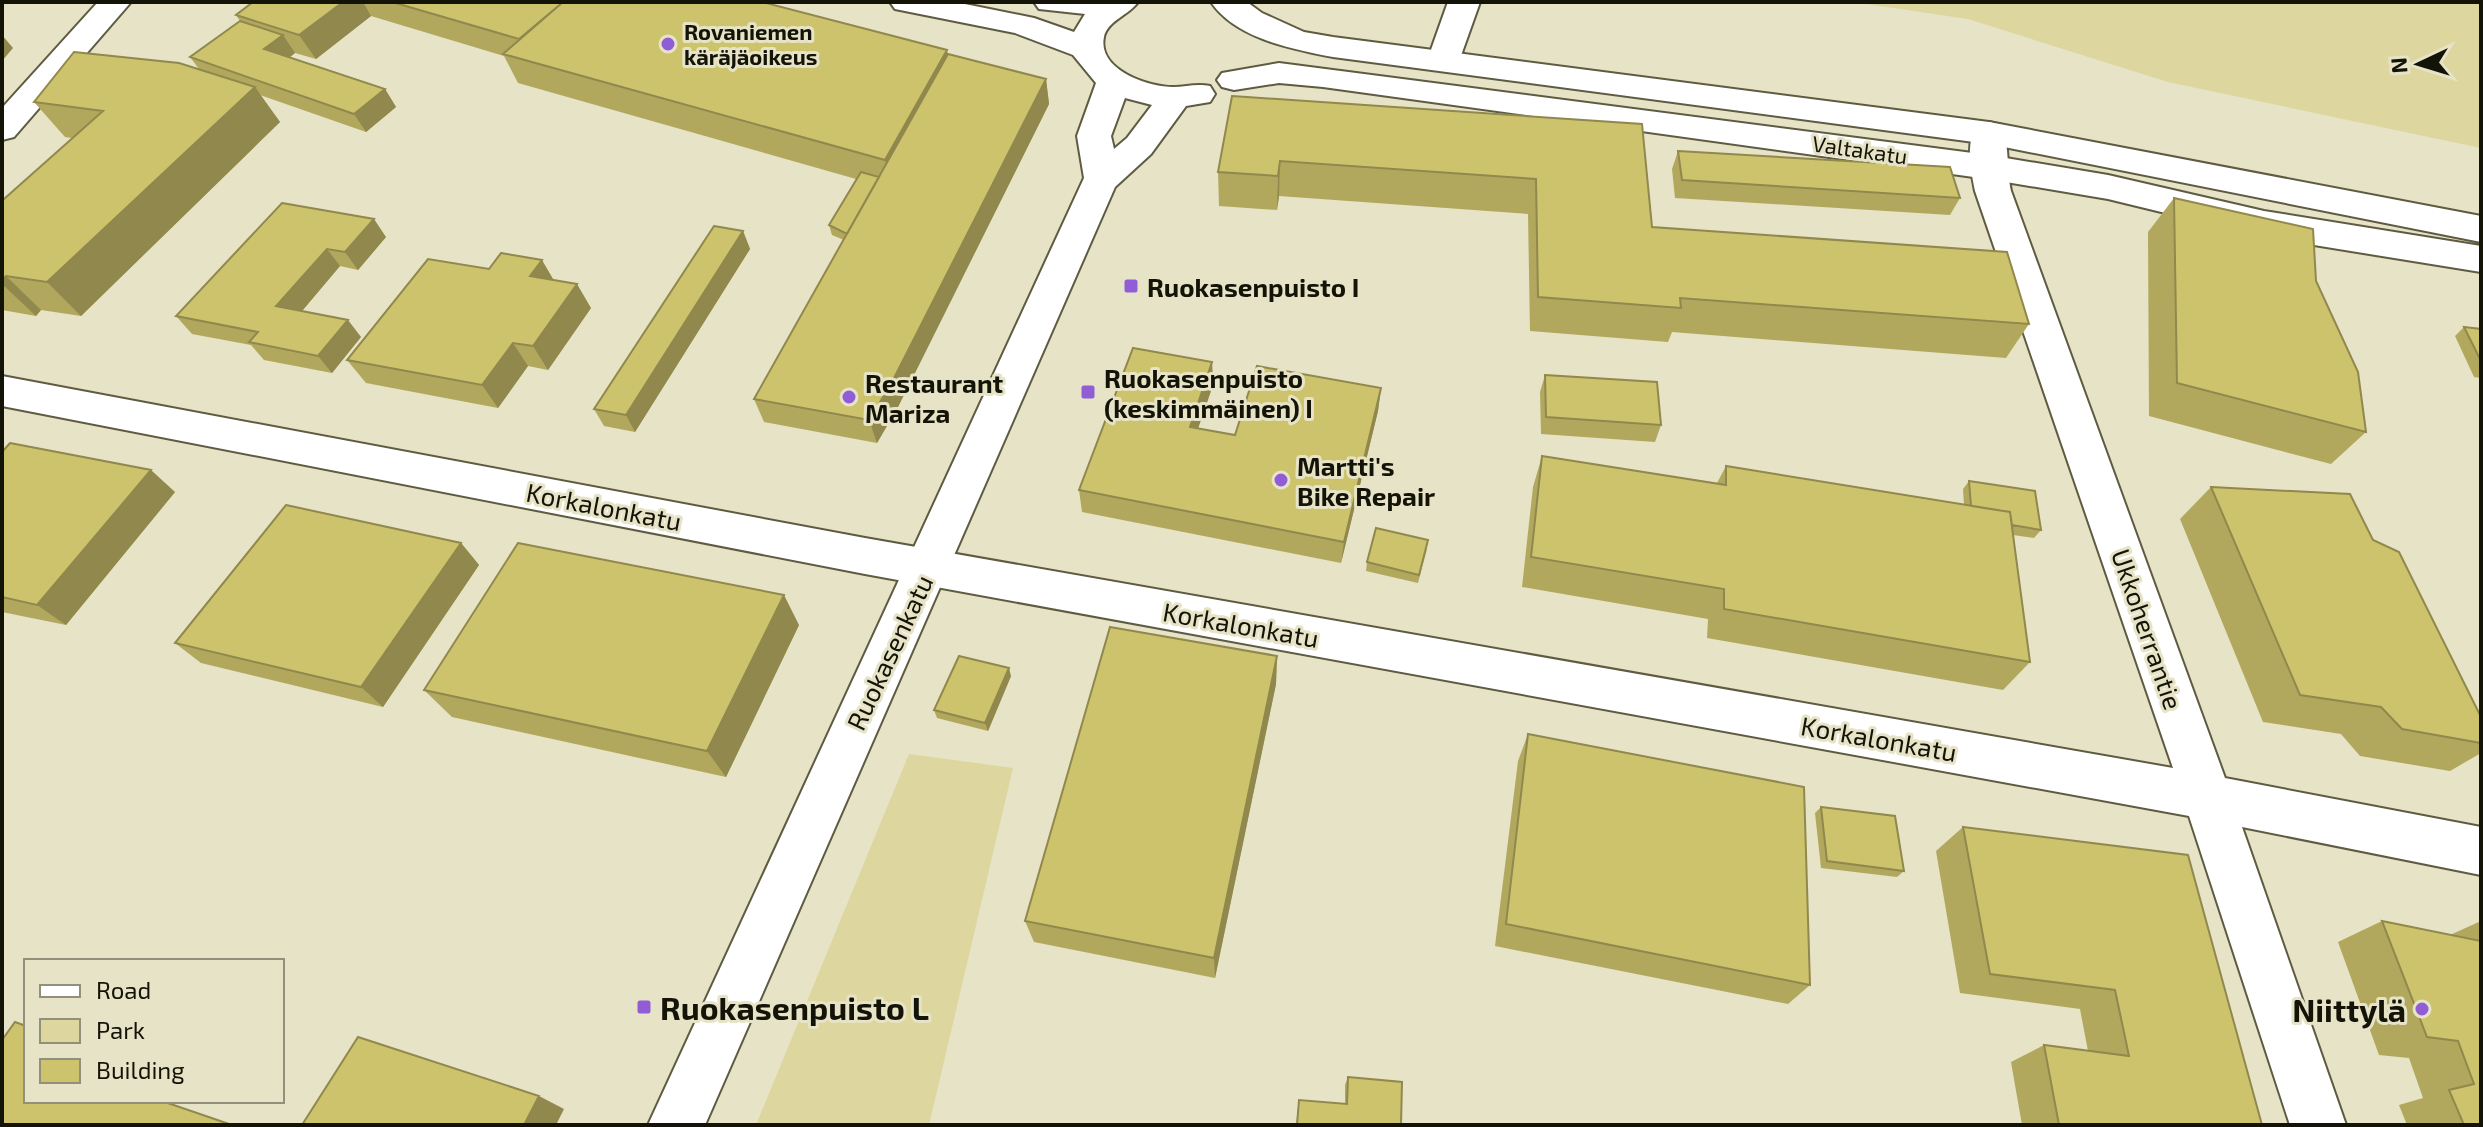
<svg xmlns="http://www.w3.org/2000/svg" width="2483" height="1127" font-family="'Exo 2',sans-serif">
<rect width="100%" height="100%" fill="#e6e3c6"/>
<path fill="#ddd69f" d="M 1853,2 L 2481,2 L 2481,148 L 2168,82 L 1968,19 Z
M 909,754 L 1013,768 L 929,1125 L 756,1125 Z"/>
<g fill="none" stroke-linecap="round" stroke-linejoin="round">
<g stroke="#5e5b42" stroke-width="4">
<path id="minor" d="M 98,2 L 131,2 L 14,137 L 2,140 L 2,108 Z
M 1448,2 L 1480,2 L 1459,61 L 1455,68 L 1443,71 L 1431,68 L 1427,61 Z
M 1989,122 L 2001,125 C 2009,137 2007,173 2011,191 L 2225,778 L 2481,827 L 2481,875 L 2242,827 L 2346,1125 L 2290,1125 L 2189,816 L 865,574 L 2,406 L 2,376 L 865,538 L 2173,768 L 1975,191 C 1971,171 1965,143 1977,125 Z"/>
</g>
<g stroke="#5e5b42" stroke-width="4">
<path id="tertiary" d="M 890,2 L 955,2 L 1034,18 L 1074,32 L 1085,14 L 1039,9 L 1034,2 L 1138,2 C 1129,15 1107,21 1104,37 C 1097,70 1149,87 1173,87 C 1186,87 1196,83 1210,86 L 1215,94 L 1210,102 L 1186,106 L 1151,154 L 1115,187 L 705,1125 L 648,1125 L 1084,178 L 1077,136 L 1096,83 L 1073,55 L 1015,33 L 895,9 ZM 1125,98 L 1152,105 L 1127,138 L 1114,149 L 1111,136 Z
M 1211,2 L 1247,2 L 1262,13 L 1304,32 L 1333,37 L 1989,122 L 2481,216 L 2481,242 L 1989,144 L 1333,57 C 1293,49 1236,39 1211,2 Z
M 1279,63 L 1988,155 L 2108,175 L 2264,211 L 2481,246 L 2481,272 L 2264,237 L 2108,199 L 1988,179 L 1323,87 L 1279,83 L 1234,90 L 1222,87 L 1217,80 L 1222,73 Z"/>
</g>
<use href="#minor" fill="#fff" fill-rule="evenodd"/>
<use href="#tertiary" fill="#fff" fill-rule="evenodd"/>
</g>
<path fill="#b1a85e" d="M 253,2 L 762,2 L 948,54 L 1046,79 L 1049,104 L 898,407 L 877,443 L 764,422 L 754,399 L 844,240 L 832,235 L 829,225 L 856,179 L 518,83 L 504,56 L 371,16 L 316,59 L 295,53 L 290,57 L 385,89 L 396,107 L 366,132 L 260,95 L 280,122 L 81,316 L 41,310 L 36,316 L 2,310 L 2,199 L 4,199 L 72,138 L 65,137 L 34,102 L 199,69 L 190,57 L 240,21 L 236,15 Z
M 1232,96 L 1642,124 L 1652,227 L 2029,324 L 2006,358 L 1672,332 L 1668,342 L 1530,331 L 1528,214 L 1279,196 L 1277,210 L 1219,206 L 1218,172 Z
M 1678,151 L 1960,198 L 1950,215 L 1675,198 L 1672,169 Z
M 2174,198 L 2366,432 L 2331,464 L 2149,416 L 2148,232 Z
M 282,203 L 386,237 L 358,270 L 340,266 L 302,311 L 361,337 L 332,373 L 264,360 L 251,345 L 192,334 L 176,316 Z
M 743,231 L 750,249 L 635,432 L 604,426 L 594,409 Z
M 554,280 L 591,308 L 548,370 L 528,366 L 498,408 L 366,383 L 347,360 Z
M 2464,327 L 2481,329 L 2481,378 L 2474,377 L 2455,336 Z
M 1212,362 L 1213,385 L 1198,428 L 1235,435 L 1381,388 L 1378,411 L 1341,563 L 1082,512 L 1079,490 Z
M 1545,375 L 1661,425 L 1655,442 L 1541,434 L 1540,392 Z
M 2,452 L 175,492 L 66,625 L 2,612 Z
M 1542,456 L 1717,483 L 1726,466 L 1964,505 L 1963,489 L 1969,481 L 2041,530 L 2034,538 L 2013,535 L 2030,662 L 2003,690 L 1707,638 L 1708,619 L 1522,587 L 1533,487 Z
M 2211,487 L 2373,540 L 2481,717 L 2481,753 L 2450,771 L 2360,756 L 2341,734 L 2263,722 L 2180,519 Z
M 461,543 L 479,565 L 383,707 L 201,663 L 175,643 Z
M 1427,549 L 1418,583 L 1366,571 L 1367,562 Z
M 799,625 L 726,777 L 452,717 L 424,690 Z
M 1277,656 L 1276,684 L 1215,978 L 1034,942 L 1025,921 Z
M 1011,676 L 988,731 L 937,718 L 934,710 Z
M 1528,734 L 1810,985 L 1788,1004 L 1495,946 L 1518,761 Z
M 1821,807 L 1904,871 L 1897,877 L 1821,868 L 1815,813 Z
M 1963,827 L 2262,1125 L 2022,1125 L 2011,1062 L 2044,1045 L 2088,1051 L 2080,1009 L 1960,993 L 1936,851 Z
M 2382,921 L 2450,935 L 2481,921 L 2481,1125 L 2407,1125 L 2399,1105 L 2423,1098 L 2409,1058 L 2379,1055 L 2338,942 Z
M 1348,1077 L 1401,1125 L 1296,1125 L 1299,1100 L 1345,1104 L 1345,1085 Z"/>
<path fill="#90884c" d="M 343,2 L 363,2 L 371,16 L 316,59 L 299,35 Z
M 2,35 L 13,48 L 2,61 Z
M 283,35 L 295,53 L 277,67 L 264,49 Z
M 947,50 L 953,79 L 890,180 L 885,160 Z
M 1046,79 L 1049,104 L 898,407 L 877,443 L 869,420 Z
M 255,87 L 280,122 L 81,316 L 47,282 Z
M 385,89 L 396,107 L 366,132 L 354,114 Z
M 1280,161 L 1279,196 L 1277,210 L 1278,176 Z
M 374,219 L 386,237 L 358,270 L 345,252 Z
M 743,231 L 750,249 L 635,432 L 626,415 Z
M 327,249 L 340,266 L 291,324 L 276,306 Z
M 542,260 L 556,284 L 530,276 Z
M 6,276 L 41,310 L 36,316 L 2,284 L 2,280 Z
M 577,284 L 591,308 L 548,370 L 533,346 Z
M 348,320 L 361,337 L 332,373 L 318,356 Z
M 513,343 L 528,366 L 498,408 L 482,385 Z
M 1212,362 L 1213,385 L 1191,449 L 1190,427 Z
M 1381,388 L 1378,411 L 1341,563 L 1344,542 Z
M 151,470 L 175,492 L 66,625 L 37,605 Z
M 461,543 L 479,565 L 383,707 L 361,687 Z
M 784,595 L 799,625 L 726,777 L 707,751 Z
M 1277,656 L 1276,684 L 1215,978 L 1214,958 Z
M 1009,668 L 1011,676 L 988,731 L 985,723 Z
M 539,1096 L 564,1109 L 556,1125 L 524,1125 Z"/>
<path fill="#cec36d" stroke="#90884c" stroke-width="2" d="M 253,2 L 343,2 L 299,35 L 236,15 Z
M 392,2 L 563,2 L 519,39 Z
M 563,2 L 762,2 L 947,50 L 885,160 L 503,54 Z
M 240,21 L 283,35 L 264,49 L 385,89 L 354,114 L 190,57 Z
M 74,52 L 179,63 L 255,87 L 47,282 L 6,276 L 2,280 L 2,199 L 4,199 L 103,111 L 34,102 Z
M 948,54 L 1046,79 L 891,384 L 869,420 L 754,399 Z
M 1232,96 L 1642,124 L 1652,227 L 2007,252 L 2029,324 L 1680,298 L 1681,308 L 1538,297 L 1536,179 L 1280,161 L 1278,176 L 1218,172 Z
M 1678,151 L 1950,167 L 1960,198 L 1682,180 Z
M 861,172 L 879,177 L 847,234 L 829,225 Z
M 2174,198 L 2313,229 L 2316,281 L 2358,372 L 2366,432 L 2177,383 Z
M 282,203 L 374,219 L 345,252 L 327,249 L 276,306 L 348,320 L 318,356 L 249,342 L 258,332 L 176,316 Z
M 714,226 L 743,231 L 626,415 L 594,409 Z
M 501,253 L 542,260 L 530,276 L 577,284 L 533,346 L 513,343 L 482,385 L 347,360 L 428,259 L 489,269 Z
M 2464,327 L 2481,329 L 2481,361 Z
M 1133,348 L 1212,362 L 1190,427 L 1235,435 L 1257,366 L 1381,388 L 1344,542 L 1079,490 Z
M 1545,375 L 1657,382 L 1661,425 L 1546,417 Z
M 10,443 L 151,470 L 37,605 L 2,597 L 2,452 Z
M 1542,456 L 1726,485 L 1726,466 L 2010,512 L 2030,662 L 1724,609 L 1724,589 L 1531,557 Z
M 1969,481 L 2035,491 L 2041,530 L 2012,525 L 2010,512 L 1971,506 Z
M 2211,487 L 2350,494 L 2373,540 L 2399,552 L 2481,717 L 2481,743 L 2402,729 L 2381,707 L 2300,695 Z
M 286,505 L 461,543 L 361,687 L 175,643 Z
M 1376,528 L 1428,540 L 1419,575 L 1367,562 Z
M 518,543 L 784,595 L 707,751 L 424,690 Z
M 1110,627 L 1277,656 L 1214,958 L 1025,921 Z
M 959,656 L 1009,668 L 985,723 L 934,710 Z
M 1528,734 L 1804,787 L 1810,985 L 1506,924 Z
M 1821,807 L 1895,816 L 1904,871 L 1827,861 Z
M 1963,827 L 2188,855 L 2262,1125 L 2059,1125 L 2044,1045 L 2129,1056 L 2115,990 L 1990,974 Z
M 2382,921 L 2481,941 L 2481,1125 L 2464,1125 L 2449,1090 L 2474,1084 L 2458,1041 L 2427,1037 Z
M 15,1022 L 26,1026 L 26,1101 L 162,1101 L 232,1125 L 2,1125 L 2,1040 Z
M 358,1037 L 539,1096 L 524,1125 L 302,1125 Z
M 1348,1077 L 1402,1082 L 1401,1125 L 1297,1125 L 1299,1100 L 1347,1104 Z"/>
<g fill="#915dd6" stroke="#e6e3c6" stroke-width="3">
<circle cx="668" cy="44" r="8"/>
<rect x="1123" y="278" width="16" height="16" rx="4"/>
<rect x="1080" y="384" width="16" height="16" rx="4"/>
<circle cx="849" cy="397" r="8"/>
<circle cx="1281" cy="480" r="8"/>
<rect x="636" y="999" width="16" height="16" rx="4"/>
<circle cx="2422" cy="1009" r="8"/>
</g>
<g text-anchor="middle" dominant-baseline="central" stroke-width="6" stroke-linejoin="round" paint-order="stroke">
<g font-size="22" font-weight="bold" fill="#141308" stroke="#e6e3c6" text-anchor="start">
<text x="684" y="31">Rovaniemen<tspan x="684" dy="25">käräjäoikeus</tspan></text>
</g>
<g font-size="22" fill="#141308" stroke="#e6e3c6">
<text transform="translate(1860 149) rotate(8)">Valtakatu</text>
</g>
<g font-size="26" font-weight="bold" fill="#141308" stroke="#e6e3c6" text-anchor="start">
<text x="1147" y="286">Ruokasenpuisto I</text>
<text x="1104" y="377">Ruokasenpuisto<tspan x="1104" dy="30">(keskimmäinen) I</tspan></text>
<text x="865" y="382">Restaurant<tspan x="865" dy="30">Mariza</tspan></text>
<text x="1297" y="465">Martti's<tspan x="1297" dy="30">Bike Repair</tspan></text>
</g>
<g font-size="26" fill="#141308" stroke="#e6e3c6">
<text transform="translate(604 506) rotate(11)">Korkalonkatu</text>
<text transform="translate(1241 624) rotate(10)">Korkalonkatu</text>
<text transform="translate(2148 629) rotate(71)">Ukkoherrantie</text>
<text transform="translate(889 652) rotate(-65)">Ruokasenkatu</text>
<text transform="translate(1879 738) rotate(10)">Korkalonkatu</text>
</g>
<g font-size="32" font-weight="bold" fill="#141308" stroke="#e6e3c6" text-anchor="start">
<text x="660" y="1007">Ruokasenpuisto L</text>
<text x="2406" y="1009" text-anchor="end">Niittylä</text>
</g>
</g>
<rect width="2483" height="1127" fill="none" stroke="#141308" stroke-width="8"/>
<rect x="24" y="959" width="260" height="144" fill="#e6e3c6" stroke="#92907a" stroke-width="2"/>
<rect x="40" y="985" width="40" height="12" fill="#ffffff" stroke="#92907a" stroke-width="2"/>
<text x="96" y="999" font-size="24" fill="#141308">Road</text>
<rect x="40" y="1019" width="40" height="24" fill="#ddd69f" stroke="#92907a" stroke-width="2"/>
<text x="96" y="1039" font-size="24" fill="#141308">Park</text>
<rect x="40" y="1059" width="40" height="24" fill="#cec36d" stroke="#92907a" stroke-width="2"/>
<text x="96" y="1079" font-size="24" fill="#141308">Building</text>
<g transform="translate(2419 64) rotate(266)" stroke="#e6e3c6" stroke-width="6" paint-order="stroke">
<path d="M0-6L14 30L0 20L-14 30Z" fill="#141308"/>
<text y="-12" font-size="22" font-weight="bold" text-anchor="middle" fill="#141308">N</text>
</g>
</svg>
